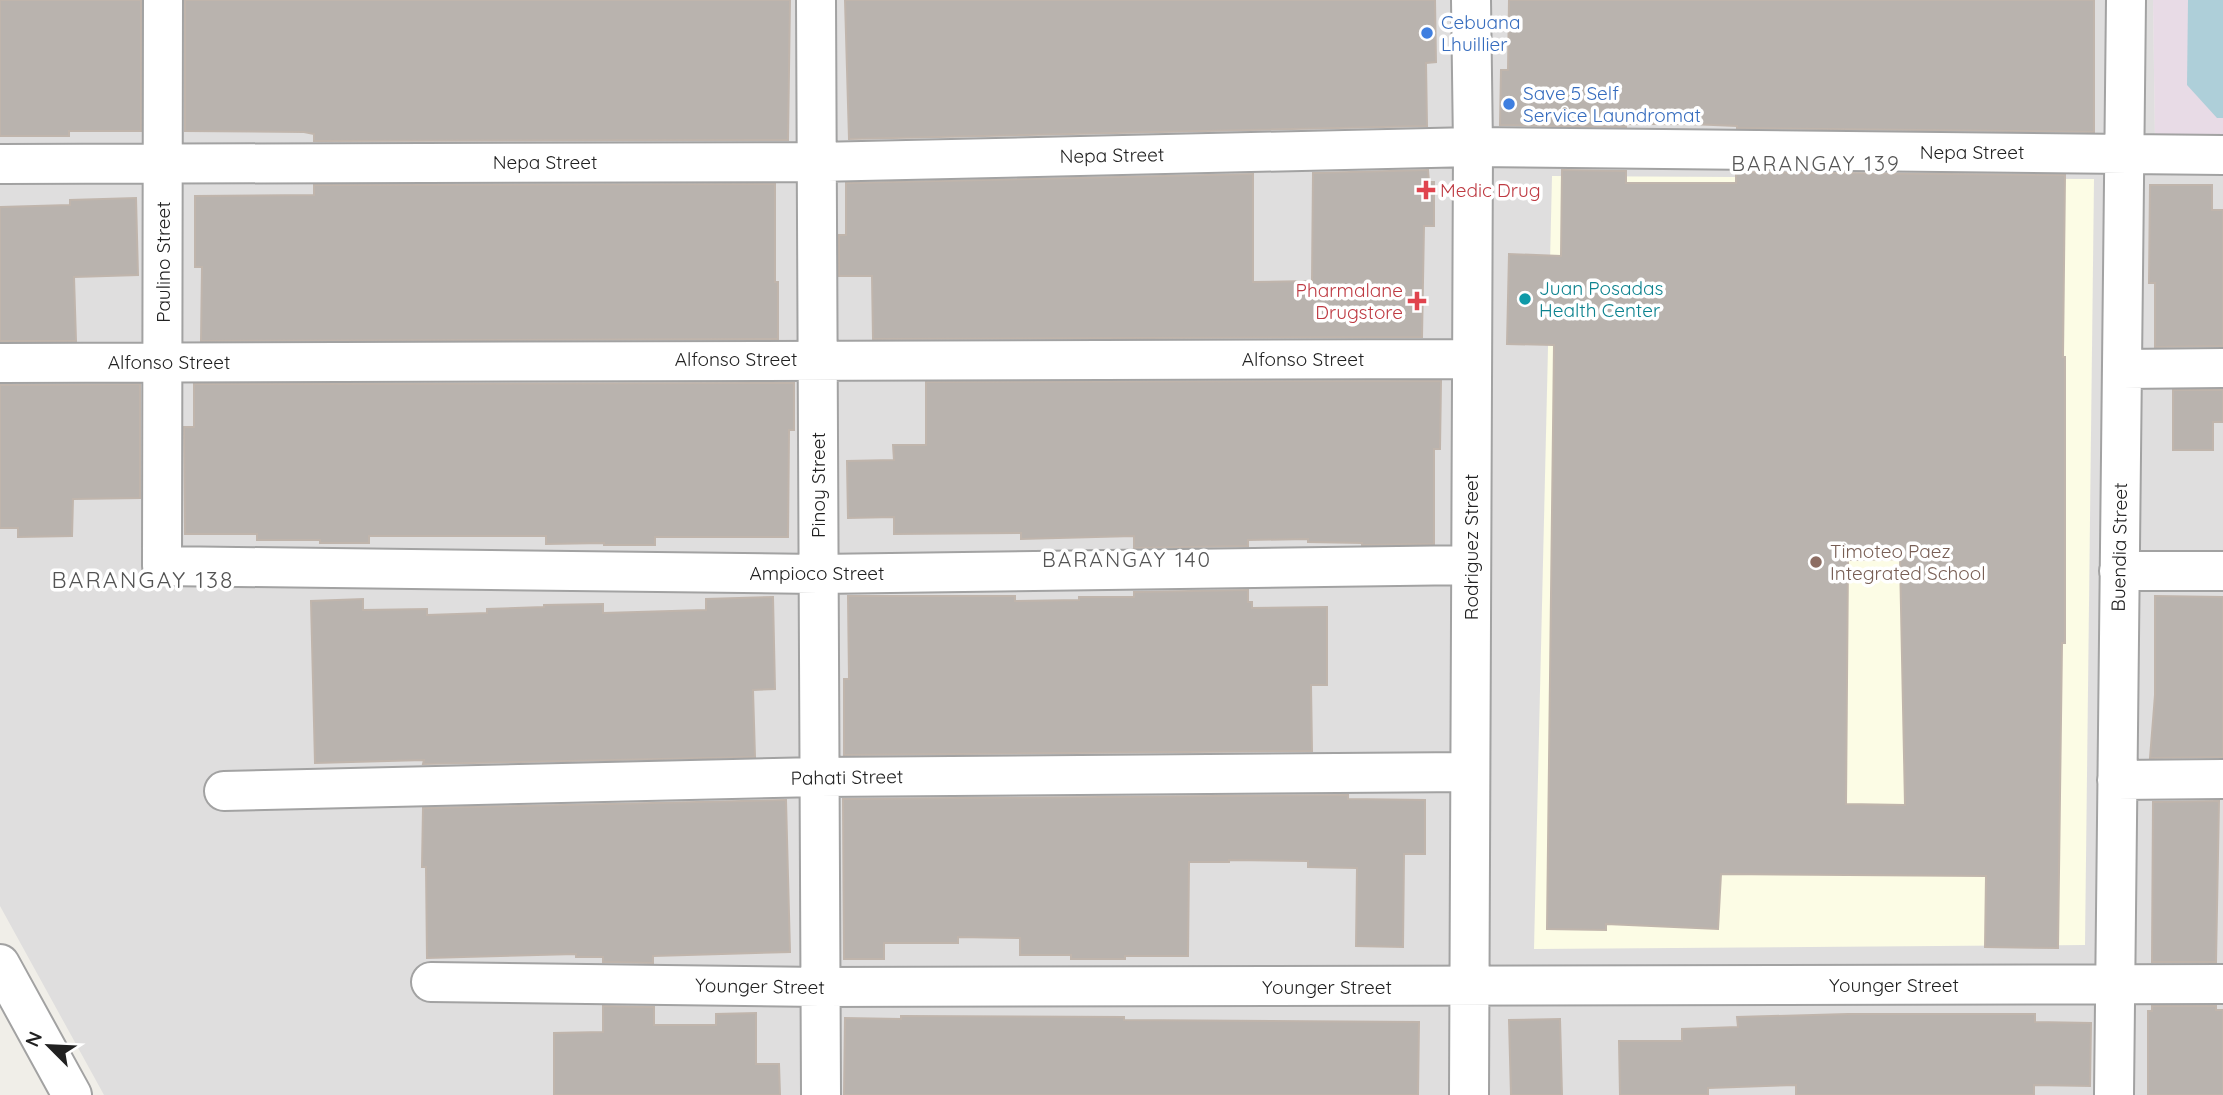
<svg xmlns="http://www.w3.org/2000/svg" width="2223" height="1095" font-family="Quicksand,sans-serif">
<rect width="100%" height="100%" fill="#f0eee8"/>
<path fill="#dfdede" d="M 0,0 L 2153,0 L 2155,141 L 2223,141 L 2223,1095 L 104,1095 L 0,906 Z"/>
<path fill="#e8dbe6" d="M 2153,0 L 2223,0 L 2223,141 L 2155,141 Z"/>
<path fill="#fcfce5" d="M 1552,176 L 2094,179 L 2085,945 L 1534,949 Z"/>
<path fill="#aecfd9" d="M 2188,0 L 2223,0 L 2223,118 L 2217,118 L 2187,85 Z"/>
<path fill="#b9b3ae" stroke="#c0b5ac" stroke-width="2" fill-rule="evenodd" d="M 0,0 L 141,0 L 141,131 L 69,131 L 69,136 L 0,136 Z
M 185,0 L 790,0 L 788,140 L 314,141 L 314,134 L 304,132 L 185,131 Z
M 845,0 L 1435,0 L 1436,62 L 1426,63 L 1427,126 L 849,139 Z
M 1509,0 L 2094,0 L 2094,132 L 1737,128 L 1737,126 L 1690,124 L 1626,124 L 1626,127 L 1500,125 L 1501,70 L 1508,70 Z
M 1428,170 L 1429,182 L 1434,182 L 1434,226 L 1424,226 L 1422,337 L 873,339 L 872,276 L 839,276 L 839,235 L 846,235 L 846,183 L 1253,174 L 1253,282 L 1312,281 L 1313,173 Z
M 1562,170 L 1626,171 L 1626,183 L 1736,183 L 1736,172 L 2065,175 L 2063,357 L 2065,357 L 2065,643 L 2062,643 L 2058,948 L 1985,947 L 1986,876 L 1721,874 L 1718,929 L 1606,924 L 1606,930 L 1547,929 L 1554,345 L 1507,344 L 1509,254 L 1561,256 ZM 1900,559 L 1905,805 L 1846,804 L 1848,560 Z
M 775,184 L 775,282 L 778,282 L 778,339 L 201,341 L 202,267 L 195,267 L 195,196 L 314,195 L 314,185 Z
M 2150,185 L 2212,185 L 2212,210 L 2223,210 L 2223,346 L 2155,347 L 2155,283 L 2149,283 Z
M 136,198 L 138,275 L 74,277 L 76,341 L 0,341 L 0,207 L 70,205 L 70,200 Z
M 1441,381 L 1440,449 L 1434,449 L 1434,544 L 1362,545 L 1362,543 L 1308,542 L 1308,539 L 1248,540 L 1248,546 L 1134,548 L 1134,536 L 1021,539 L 1021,533 L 894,534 L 894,517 L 848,518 L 847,461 L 894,460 L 893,445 L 926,445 L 926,382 Z
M 794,383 L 794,430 L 789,430 L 788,537 L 655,537 L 655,545 L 604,545 L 604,543 L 546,544 L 546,536 L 369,536 L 369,543 L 320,543 L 320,540 L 257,540 L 257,534 L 185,534 L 184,427 L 194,427 L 194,384 Z
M 140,384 L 140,498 L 73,499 L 72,536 L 18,537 L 18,528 L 0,528 L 0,385 Z
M 2173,390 L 2223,390 L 2223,422 L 2213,422 L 2213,450 L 2173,450 Z
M 1248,590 L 1248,602 L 1252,602 L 1252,608 L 1327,607 L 1327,685 L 1311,685 L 1312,751 L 844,755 L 844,679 L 849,679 L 848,596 L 1015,596 L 1015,601 L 1079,600 L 1079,597 L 1134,597 L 1134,592 Z
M 2155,596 L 2223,597 L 2223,757 L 2150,758 L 2155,695 Z
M 773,597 L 775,689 L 753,690 L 755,757 L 423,764 L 424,760 L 315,763 L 311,601 L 363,599 L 363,610 L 427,609 L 427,615 L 487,613 L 487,609 L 544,607 L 544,605 L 603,604 L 603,613 L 706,610 L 706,599 Z
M 1348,795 L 1348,799 L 1425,800 L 1425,854 L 1404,854 L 1403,947 L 1356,946 L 1357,868 L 1308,867 L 1308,861 L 1229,860 L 1229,862 L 1189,862 L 1188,956 L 1125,956 L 1125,959 L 1071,959 L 1071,955 L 1020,955 L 1020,938 L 958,937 L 958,943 L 884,943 L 884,959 L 844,959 L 843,799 Z
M 786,800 L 790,952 L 653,956 L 653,963 L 603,962 L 603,957 L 576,957 L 576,954 L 427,958 L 426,867 L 422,867 L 423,808 Z
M 2219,801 L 2216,962 L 2152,962 L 2153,802 Z
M 603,1006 L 654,1007 L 654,1025 L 716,1025 L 716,1014 L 756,1013 L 756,1064 L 779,1064 L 780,1095 L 554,1095 L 554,1033 L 603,1032 Z
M 2152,1006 L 2216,1006 L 2216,1010 L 2223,1010 L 2223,1095 L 2148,1095 L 2148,1011 L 2152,1011 Z
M 1848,1014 L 2035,1014 L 2035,1022 L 2091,1023 L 2090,1086 L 2034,1085 L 2034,1095 L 1796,1095 L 1796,1085 L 1708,1088 L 1708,1095 L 1620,1095 L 1619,1041 L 1682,1041 L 1682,1029 L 1738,1027 L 1737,1017 Z
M 901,1016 L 1124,1017 L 1124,1020 L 1419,1022 L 1418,1095 L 844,1095 L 845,1018 L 901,1019 Z
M 1560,1019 L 1562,1095 L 1511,1095 L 1509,1020 Z"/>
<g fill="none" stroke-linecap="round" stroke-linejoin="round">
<g stroke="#a2a2a2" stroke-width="42">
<path id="minor" d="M 163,0 L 162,566 L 818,574 L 1471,565
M 816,0 L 821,1095
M 0,164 L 817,162 L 1473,147 L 2223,155
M 0,363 L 1471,359
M 2122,369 L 2223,368
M 2119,571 L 2223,571
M 2117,780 L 2223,779
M 224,791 L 819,777 L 1470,772
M 0,964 L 72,1095
M 431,982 L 820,987 L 2223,984
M 1469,1095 L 1473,147 L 1471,0
M 2114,1095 L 2126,0"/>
</g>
<use href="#minor" stroke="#fff" stroke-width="38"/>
</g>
<g fill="#3f7fe0" stroke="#fff" stroke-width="2.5">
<circle cx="1427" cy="33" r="7"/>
<circle cx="1509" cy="104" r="7"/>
</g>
<g fill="#e0444e" stroke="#fff" stroke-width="2.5">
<path d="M1422.5 179.5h7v7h7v7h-7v7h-7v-7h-7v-7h7z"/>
<path d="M1413.5 290.5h7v7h7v7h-7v7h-7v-7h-7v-7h7z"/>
</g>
<circle fill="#0f9aa8" stroke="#fff" stroke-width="2.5" cx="1525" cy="299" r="7"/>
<circle fill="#8d6e63" stroke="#fff" stroke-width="2.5" cx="1816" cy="562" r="7"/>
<g text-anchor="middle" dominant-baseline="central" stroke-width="7" stroke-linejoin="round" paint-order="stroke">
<g font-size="19" fill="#366cbe" stroke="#fff" text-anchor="start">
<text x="1441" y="22">Cebuana<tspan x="1441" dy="22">Lhuillier</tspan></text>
<text x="1523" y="93">Save 5 Self<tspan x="1523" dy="22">Service Laundromat</tspan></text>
</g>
<g font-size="19" fill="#212121" stroke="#fff">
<text x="1972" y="152">Nepa Street</text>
<text transform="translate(1112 155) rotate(-1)">Nepa Street</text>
<text x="545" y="162">Nepa Street</text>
<text transform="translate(163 262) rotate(-90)">Paulino Street</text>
<text x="736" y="359">Alfonso Street</text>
<text x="1303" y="359">Alfonso Street</text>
<text x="169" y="362">Alfonso Street</text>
<text transform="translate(818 485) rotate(-90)">Pinoy Street</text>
<text transform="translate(1471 547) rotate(-90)">Rodriguez Street</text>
<text transform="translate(2119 547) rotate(-89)">Buendia Street</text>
<text x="817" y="573">Ampioco Street</text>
<text transform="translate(847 777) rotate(-1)">Pahati Street</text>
<text x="1894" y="985">Younger Street</text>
<text transform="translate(760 986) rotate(1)">Younger Street</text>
<text x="1327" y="987">Younger Street</text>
</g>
<g font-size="19" fill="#be3a42" stroke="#fff" text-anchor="start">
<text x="1440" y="190">Medic Drug</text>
<text x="1403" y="290" text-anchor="end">Pharmalane<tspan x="1403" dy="22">Drugstore</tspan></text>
</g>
<g font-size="19" fill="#0d838f" stroke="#fff" text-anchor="start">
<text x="1539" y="288">Juan Posadas<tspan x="1539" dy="22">Health Center</tspan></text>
</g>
<g font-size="19" fill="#785e54" stroke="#fff" text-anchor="start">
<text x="1830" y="551">Timoteo Paez<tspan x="1830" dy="22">Integrated School</tspan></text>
</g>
<g font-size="21" letter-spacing="2" fill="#545454" stroke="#fff">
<text x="1816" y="163">BARANGAY 139</text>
<text x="1127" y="559">BARANGAY 140</text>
</g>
<g font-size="23" letter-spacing="2" fill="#545454" stroke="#fff">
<text x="143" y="579">BARANGAY 138</text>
</g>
</g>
<g transform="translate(49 1046) rotate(294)" stroke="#ffffff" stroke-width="5" paint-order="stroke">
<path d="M0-5L12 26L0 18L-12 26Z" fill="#212121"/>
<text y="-10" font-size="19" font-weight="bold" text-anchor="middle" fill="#212121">N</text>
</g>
</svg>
